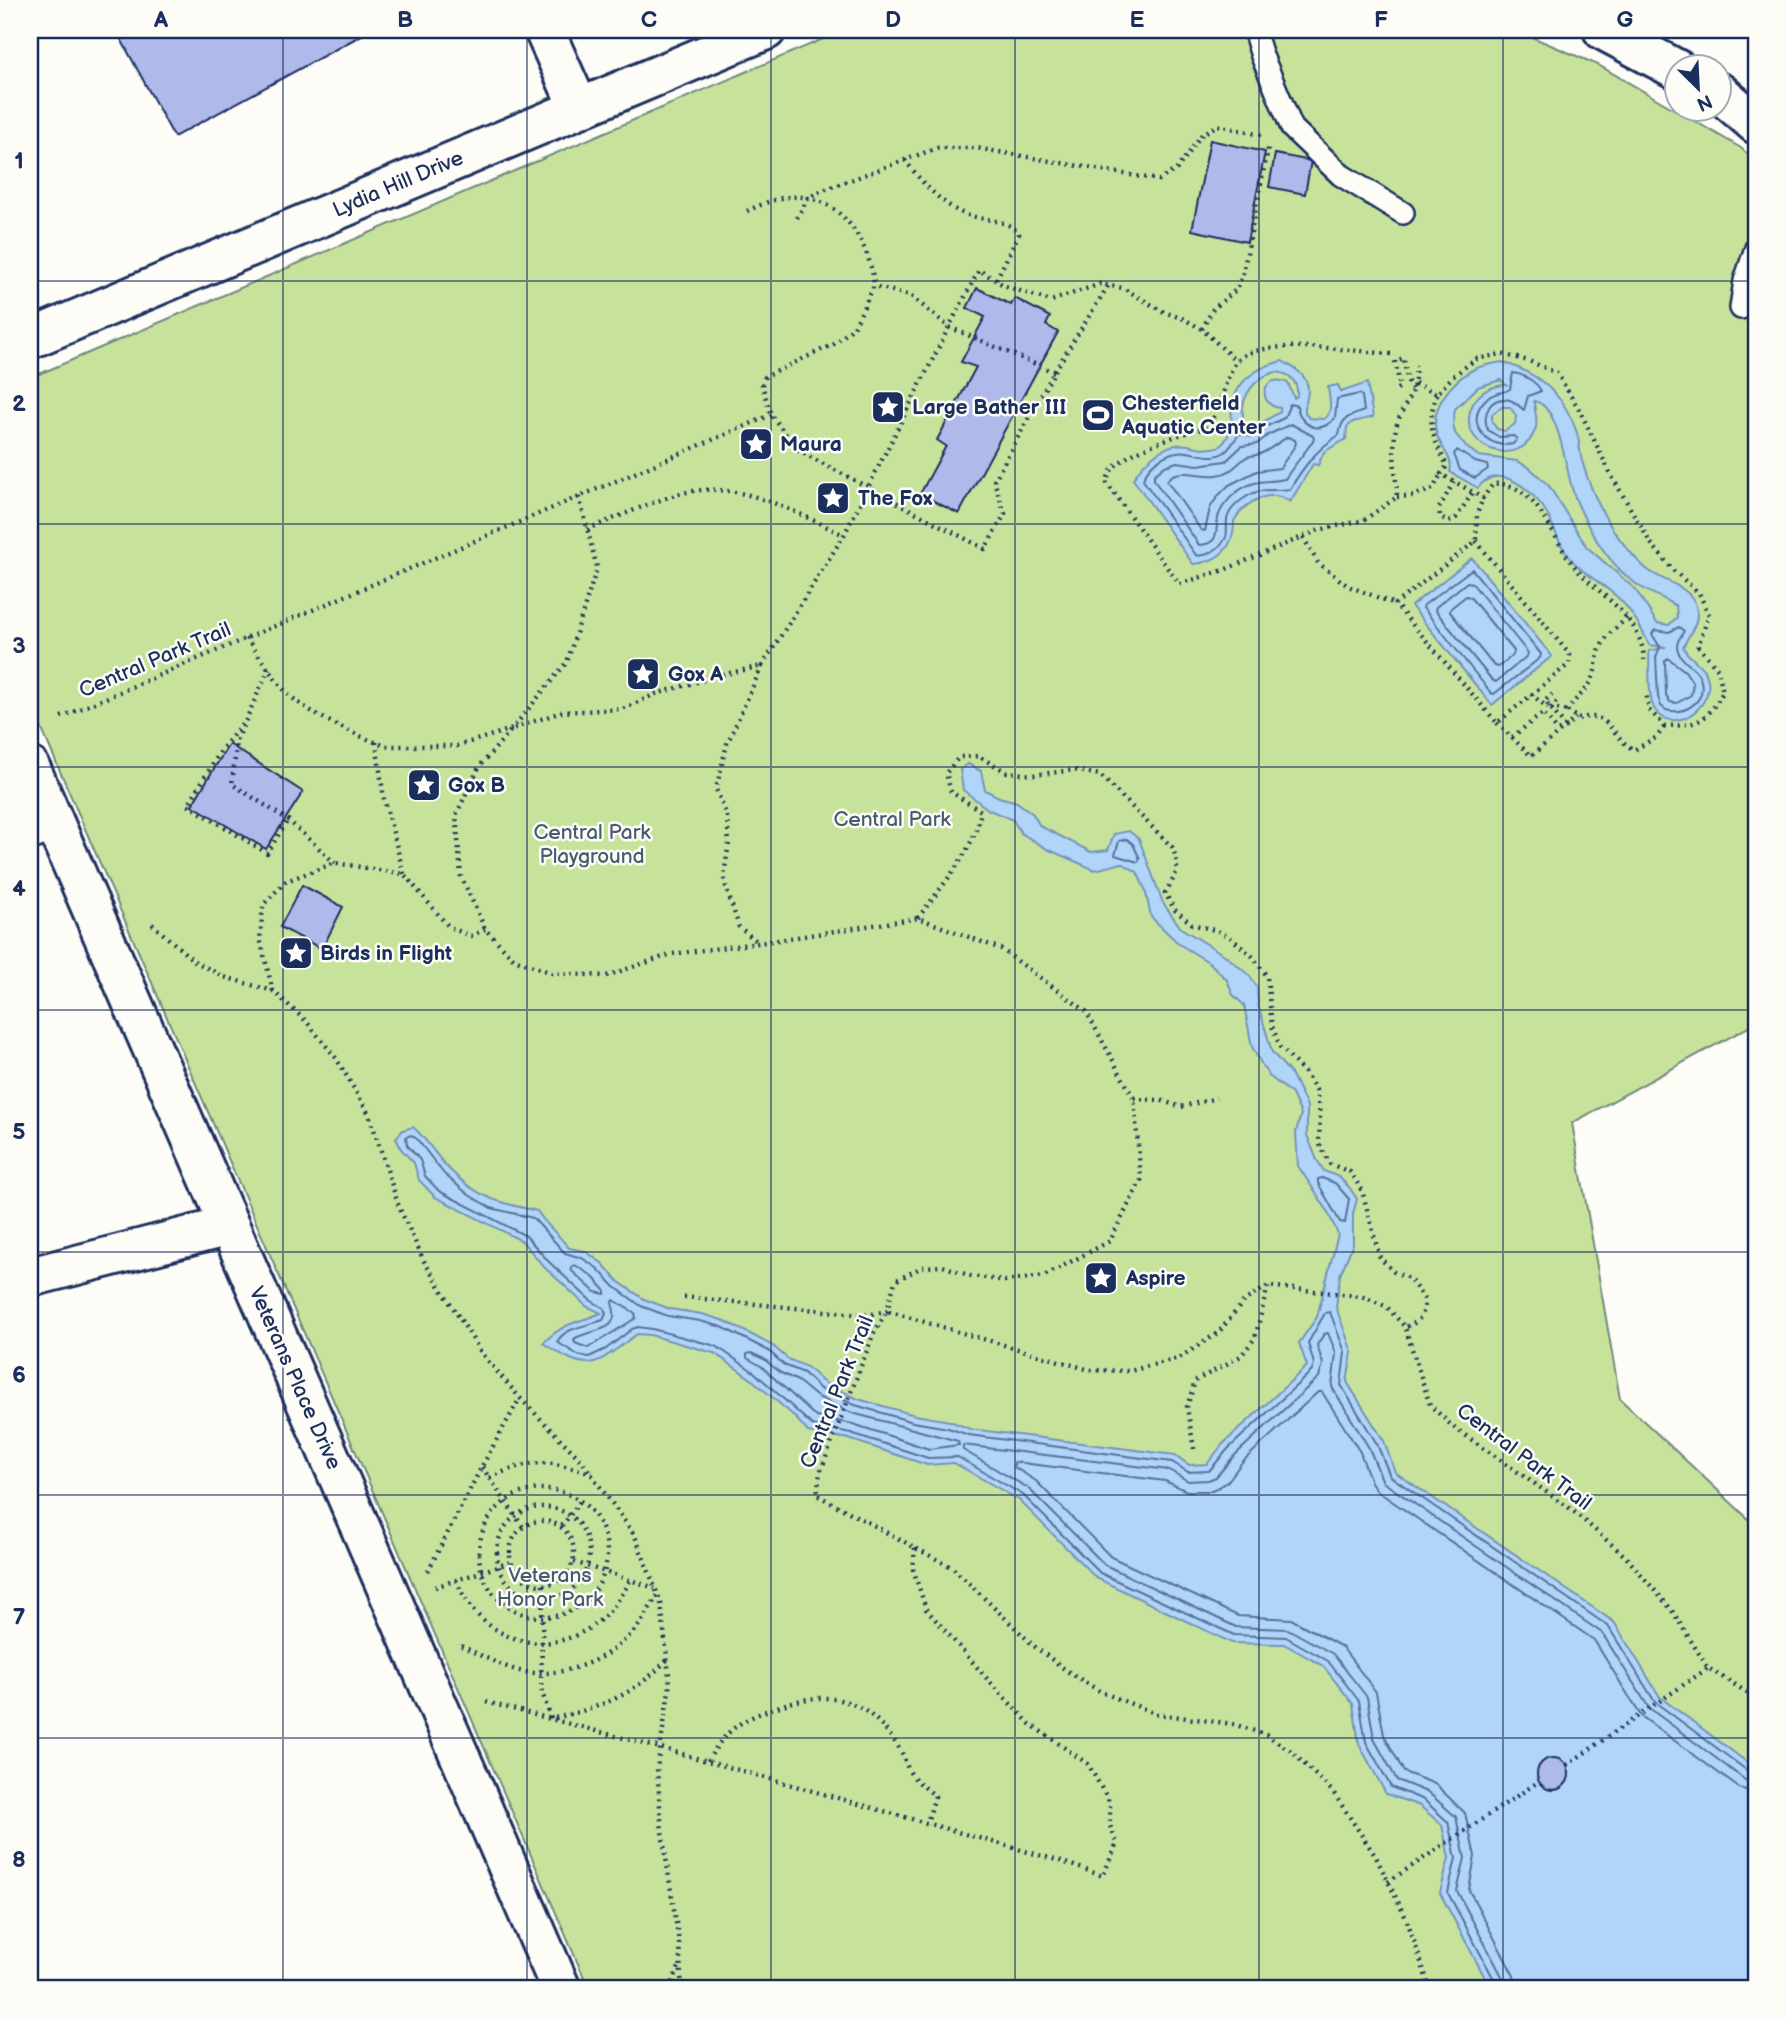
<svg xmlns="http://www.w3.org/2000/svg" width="1786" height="2019" font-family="'Balsamiq Sans',sans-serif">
<rect width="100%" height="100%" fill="#fdfcf7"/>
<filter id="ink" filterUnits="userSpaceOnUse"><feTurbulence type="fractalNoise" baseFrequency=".0143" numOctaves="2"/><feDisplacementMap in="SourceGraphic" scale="14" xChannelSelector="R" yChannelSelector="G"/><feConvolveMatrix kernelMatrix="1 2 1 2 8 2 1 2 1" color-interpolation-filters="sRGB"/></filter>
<g filter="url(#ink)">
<path fill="#c7e39b" stroke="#71897c" stroke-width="2" d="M 844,30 L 1515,30 L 1598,65 L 1741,148 L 1756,162 L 1756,1023 L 1572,1123 L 1620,1399 L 1756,1526 L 1756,1989 L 589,1989 L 30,702 L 30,378 Z"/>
<path fill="#b0d5f9" stroke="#7493bb" stroke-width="2" fill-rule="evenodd" d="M 1282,361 C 1293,367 1308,375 1308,390 C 1308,398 1304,405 1305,413 L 1309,418 L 1324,419 C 1334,412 1329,398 1328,387 L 1338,385 L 1341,392 L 1367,383 L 1373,417 L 1353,422 L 1347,427 L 1346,439 L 1324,452 L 1318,465 L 1313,464 L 1290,502 C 1270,487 1245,502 1234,521 C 1235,547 1219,562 1193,564 L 1133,479 C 1144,461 1165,441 1188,445 C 1201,447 1207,451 1221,446 C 1239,423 1227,419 1234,398 C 1241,377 1262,366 1282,361 ZM 1277,372 C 1291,374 1298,382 1297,396 L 1294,398 L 1288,383 C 1263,371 1255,405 1280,408 L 1280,412 L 1248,430 C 1233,406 1252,376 1277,372 Z
M 1501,362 C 1538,372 1563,393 1576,430 C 1580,440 1579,451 1582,461 C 1588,481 1597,503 1607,520 C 1615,534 1635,560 1648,570 C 1662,581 1687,585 1695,603 C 1702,621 1690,632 1683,647 C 1689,660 1705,664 1708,680 C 1713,707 1674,736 1655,710 C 1647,698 1650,666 1649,651 L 1666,647 L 1649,645 C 1641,627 1631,609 1616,596 C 1600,582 1580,572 1567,554 C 1556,540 1553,521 1543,507 C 1528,487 1497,462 1478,488 L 1450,472 C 1454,457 1439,447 1436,432 C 1430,406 1453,380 1474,369 C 1482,365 1493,364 1501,362 ZM 1501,380 L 1506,385 C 1492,386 1482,390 1474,402 C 1449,446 1523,475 1536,427 C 1538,418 1534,410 1534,401 C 1562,406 1565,476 1576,500 C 1589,531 1610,566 1639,586 C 1649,593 1667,599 1676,606 L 1677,617 L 1669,625 L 1657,623 L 1635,589 L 1587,547 L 1549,486 L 1530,468 L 1517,461 L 1479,456 L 1466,447 L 1455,433 L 1453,424 L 1455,409 L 1478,387 ZM 1502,407 L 1510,407 L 1516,416 L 1515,424 L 1505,431 L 1497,429 L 1492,422 L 1492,414 Z
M 1472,558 L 1552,656 L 1492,705 L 1411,606 Z
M 968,764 L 981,771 L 985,790 L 999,797 L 1017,802 L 1033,814 L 1040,826 L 1091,852 L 1108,850 L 1114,834 L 1129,831 L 1139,839 L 1163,903 L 1181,928 L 1226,956 L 1249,975 L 1257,987 L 1258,1004 L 1272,1052 L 1292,1075 L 1307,1106 L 1307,1135 L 1317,1160 L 1324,1171 L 1339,1177 L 1349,1187 L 1357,1199 L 1353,1214 L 1353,1244 L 1340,1275 L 1336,1307 L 1352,1352 L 1347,1382 L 1384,1441 L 1395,1472 L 1614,1622 L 1660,1697 L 1756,1769 L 1756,1989 L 1491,1989 L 1440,1893 L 1449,1858 L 1442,1825 L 1420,1806 L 1386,1794 L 1359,1744 L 1353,1704 L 1323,1666 L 1284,1644 L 1232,1643 L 1096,1578 L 1019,1500 L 954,1463 L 927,1465 L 849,1439 L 808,1432 L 794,1416 L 750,1378 L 714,1353 L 650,1335 L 637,1334 C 593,1366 592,1375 543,1343 C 566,1321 575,1324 601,1313 L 586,1306 L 564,1285 L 544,1267 L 522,1241 L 435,1197 L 419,1180 L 414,1163 L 401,1149 L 396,1138 L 403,1130 L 413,1127 C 427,1139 436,1156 449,1169 C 477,1198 500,1203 537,1211 C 546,1225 559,1235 569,1248 L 585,1251 L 602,1263 L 619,1282 L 644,1299 L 670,1309 L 702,1314 L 725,1321 L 773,1346 L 788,1359 L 807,1367 L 823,1382 L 858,1399 L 915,1415 L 950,1421 L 970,1429 L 1175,1455 L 1189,1465 L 1207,1464 L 1223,1444 L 1307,1366 L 1299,1343 L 1317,1317 L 1338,1234 L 1327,1210 L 1298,1166 L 1296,1132 L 1301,1114 L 1292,1094 L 1269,1076 L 1263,1067 L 1252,1047 L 1244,1005 L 1233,995 L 1227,980 L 1210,963 L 1179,944 L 1151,917 L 1145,889 L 1137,872 L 1122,863 L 1095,870 L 1047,849 L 1021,833 L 1013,820 L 989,810 L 963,790 L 960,770 Z"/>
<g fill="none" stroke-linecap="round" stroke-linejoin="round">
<path stroke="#57719c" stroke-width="2" d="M 1513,373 C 1523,374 1537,382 1541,391 L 1528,396 L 1524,410 C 1520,407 1515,402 1510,400 C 1490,395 1481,415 1488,430 L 1499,437 L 1514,436 L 1517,439 L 1513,444 C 1486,450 1464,421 1485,400 C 1493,392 1502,394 1510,389 Z
M 1359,394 L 1362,396 L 1364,411 C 1349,417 1342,416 1339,435 C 1316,450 1304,466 1290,489 C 1271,492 1261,486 1243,499 C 1236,503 1228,512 1227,520 C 1226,526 1228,531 1226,537 C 1222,547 1206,558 1196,555 L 1143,480 C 1147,464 1170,449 1187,452 C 1199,454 1213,460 1225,452 C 1230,448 1235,440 1239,434 L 1252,437 L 1263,428 L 1284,418 L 1290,404 L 1297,406 C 1301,426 1319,436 1335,418 L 1337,399 Z
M 1291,424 L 1313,436 L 1314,439 C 1305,453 1294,465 1285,479 C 1267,483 1257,478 1238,491 C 1230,497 1220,508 1218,518 C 1215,532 1220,544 1199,545 L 1154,480 L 1154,475 L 1165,466 L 1177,462 L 1198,465 L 1226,461 L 1242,446 L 1257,444 L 1268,435 Z
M 1288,437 L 1295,440 L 1296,444 L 1280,468 L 1257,471 L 1229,485 L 1218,496 L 1210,508 L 1205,531 L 1201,530 L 1167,481 C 1174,466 1202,477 1217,475 C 1231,473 1235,466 1245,458 C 1249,455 1255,456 1260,454 C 1270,450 1278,442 1288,437 Z
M 1457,450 L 1475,462 L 1487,465 L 1488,469 L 1475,478 L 1460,470 L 1454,454 Z
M 1472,569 L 1541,654 L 1540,658 L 1494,694 L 1491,693 L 1423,608 L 1424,605 Z
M 1467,582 L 1472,583 L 1528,653 L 1527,656 L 1496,682 L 1492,680 L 1435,610 L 1436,607 Z
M 1466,596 L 1470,597 L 1514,651 L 1513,655 L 1498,667 L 1494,666 L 1450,612 L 1451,608 Z
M 1679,627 L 1684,631 C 1680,638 1675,643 1678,651 C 1682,664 1698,667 1701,681 C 1706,703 1684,715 1666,710 L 1661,706 L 1658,697 L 1656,657 L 1660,647 L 1652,634 L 1655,630 L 1669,632 Z
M 1668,658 L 1685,671 L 1693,683 L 1691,695 L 1677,703 L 1670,702 L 1666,695 L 1665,661 Z
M 1127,839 L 1133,844 L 1140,859 L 1138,862 L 1115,855 L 1119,841 Z
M 1322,1178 L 1335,1183 L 1349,1199 L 1345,1223 L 1340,1222 L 1318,1183 L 1318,1179 Z
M 575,1265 L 591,1275 L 605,1290 L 605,1294 L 595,1292 L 572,1271 L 571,1267 Z
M 614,1300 L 635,1313 L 636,1318 L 588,1348 L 575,1343 L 574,1339 C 590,1328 623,1335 612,1303 Z
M 751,1353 L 764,1359 L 779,1372 L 798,1381 L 816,1396 L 852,1413 L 958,1441 L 959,1445 L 929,1449 L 853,1424 L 816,1417 L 761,1366 L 747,1358 L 747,1354 Z
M 1497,1989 L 1496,1983 L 1448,1893 L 1456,1858 L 1448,1822 L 1424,1800 L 1391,1787 L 1366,1742 L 1359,1701 L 1328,1661 L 1286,1637 L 1234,1635 L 1100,1573 L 1023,1495 L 958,1457 L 928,1458 L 851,1433 L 812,1425 L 754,1372 L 716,1346 L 652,1329 L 638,1327 L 632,1329 L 606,1349 L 589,1357 L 578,1355 L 557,1342 C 565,1327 587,1326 603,1320 L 606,1314 L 604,1308 L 590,1300 L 549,1262 L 526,1236 L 439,1191 L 425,1176 L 420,1160 L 407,1145 L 406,1137 L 411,1135 L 417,1139 L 444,1174 L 469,1195 L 491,1208 L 533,1218 L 565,1253 L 582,1258 L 597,1268 L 615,1287 L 641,1306 L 668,1316 L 700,1321 L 722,1327 L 769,1351 L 784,1365 L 804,1373 L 820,1389 L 855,1405 L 913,1422 L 948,1428 L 969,1435 L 1172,1462 L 1188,1472 L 1209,1471 L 1228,1449 L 1312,1371 L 1314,1364 L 1308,1343 L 1325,1313 L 1330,1312 L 1345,1352 L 1341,1385 L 1377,1444 L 1390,1476 L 1608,1626 L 1655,1702 L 1749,1772 L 1756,1774
M 1506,1989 L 1504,1980 L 1457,1891 L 1465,1858 L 1456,1817 L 1429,1793 L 1397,1780 L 1374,1739 L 1367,1697 L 1333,1654 L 1288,1629 L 1236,1627 L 1105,1565 L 1028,1488 L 963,1450 L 963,1445 L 1169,1470 L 1188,1481 L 1208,1480 L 1216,1477 L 1235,1455 L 1319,1377 L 1323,1364 L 1317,1345 L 1324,1334 L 1328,1333 L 1336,1353 L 1332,1387 L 1369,1448 L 1383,1482 L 1602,1633 L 1649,1708 L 1745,1780 L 1756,1783
M 1516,1989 L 1514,1976 L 1469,1890 L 1475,1856 L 1465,1813 L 1435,1784 L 1404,1772 L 1384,1735 L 1376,1692 L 1342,1647 L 1291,1619 L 1238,1616 L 1111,1557 L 1036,1481 L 1014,1467 L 1014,1462 L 1165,1481 L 1187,1491 L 1209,1491 L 1219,1487 L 1228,1481 L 1242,1462 L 1318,1392 L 1322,1392 L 1360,1452 L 1371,1482 L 1377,1491 L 1594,1640 L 1641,1716 L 1739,1788 L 1756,1793"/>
</g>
<path fill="#afb9ea" stroke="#1b2f5e" stroke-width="2" d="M 116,30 L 371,30 L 174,137 Z
M 1210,140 L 1265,152 L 1247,242 L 1192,230 Z
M 1275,154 L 1311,161 L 1305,194 L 1269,187 Z
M 977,288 L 1011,305 L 1015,298 L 1050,317 L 1046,325 L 1058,332 L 959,514 L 920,494 L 946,446 L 937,440 L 976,367 L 961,362 L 985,317 L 967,308 Z
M 229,744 L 303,792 L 266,849 L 192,805 Z
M 302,885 L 343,907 L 322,949 L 280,927 Z
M1537 1774a16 16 0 1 1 32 0a16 16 0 1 1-32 0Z"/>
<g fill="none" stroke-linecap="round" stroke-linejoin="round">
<g stroke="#1b2f5e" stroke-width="26">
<path id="service" d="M 1254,30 L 1262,56 L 1292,128 L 1341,175 L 1403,213
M 1741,308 L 1745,281 L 1756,248
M 30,840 L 56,828"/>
</g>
<g stroke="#1b2f5e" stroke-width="44">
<path id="minor" d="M 544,30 L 579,108
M 1603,30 L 1678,70
M 1720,93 L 1756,124
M 30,339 L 766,30
M 30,767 L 561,1989
M 30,1277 L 229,1226"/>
</g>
<path stroke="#1b2f5e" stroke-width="4.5" stroke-dasharray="2 5" stroke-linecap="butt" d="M 905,160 C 919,179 938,201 960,212 C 977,221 1010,218 1019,234 L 996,280
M 30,179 L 30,188
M 747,211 C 760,205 775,198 789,197 C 839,192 871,243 874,286
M 797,218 L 808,198 L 818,192 L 937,148 L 976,148 L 1159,180 L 1177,169 L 1202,134 L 1218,125 L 1265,136
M 1202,329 L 1213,309 L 1237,289 L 1243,273 L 1269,144
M 1391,354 C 1358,352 1253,334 1235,364 C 1222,385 1223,406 1207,428 C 1183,432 1131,450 1114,467 C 1110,471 1108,478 1106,482 L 1179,584 L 1224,570 L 1319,530 L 1364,520 L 1397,497 C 1396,473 1391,447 1397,424 C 1405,400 1417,394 1415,365
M 1054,372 L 949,327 L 979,270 L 1005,286 L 1051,301 L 1100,284 L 1123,288 L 1164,312 L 1184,319 L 1202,329 L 1236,361
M 1415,383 L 1437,394 L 1453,376 L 1476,359 L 1502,354 L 1529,361 L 1557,373 L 1580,411 L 1611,475 L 1650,542 L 1674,571 L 1699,593 L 1709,615 L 1698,646 L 1718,669 L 1723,692 C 1706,722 1699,725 1665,726 L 1649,710 L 1646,692
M 1397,389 L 1400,387 L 1395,361 L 1404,358 L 1407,380 L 1413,390
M 1437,394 C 1425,425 1434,438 1447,466 L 1441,474 L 1483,498 L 1493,484 C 1535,480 1551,536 1572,563 C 1596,595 1642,614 1644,660
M 1454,482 L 1439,508 L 1440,517 L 1449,521 L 1456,518 L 1473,492
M 1397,497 L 1413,496 L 1433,489 L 1441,474
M 587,529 C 617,518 648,503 679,494 C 736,478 793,511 844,535
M 1303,537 L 1318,563 L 1348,586 L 1395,604
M 1476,541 L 1570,655 L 1569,664 L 1497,723 L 1395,604 L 1476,541 L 1477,514 L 1483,498
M 1627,618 C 1618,626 1606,635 1601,647 C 1595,659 1597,674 1589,685 C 1582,695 1573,700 1568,711 L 1578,719 C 1610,709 1611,737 1634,750 L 1657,737 L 1665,726
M 246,638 C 259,655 271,675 285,691 C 306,713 357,736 386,746 L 457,746 L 512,729 L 567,662 L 597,568 L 579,496
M 762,666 L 844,535 L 949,327 L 911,296 L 874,286 L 854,327 L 834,344 L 765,377 L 762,385 L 771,415 L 799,451 L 985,549 L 1005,514 L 994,481 L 1054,372 L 1108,286
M 762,666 L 727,744 L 716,789 L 727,816 L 729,843 L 724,875 L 726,887 L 739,927 L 759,943 L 672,954 L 606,976 L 552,973 L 514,959 L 485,929 L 461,876 L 456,815 L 479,767 L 512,729 L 561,712 L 623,709 L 656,694 L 721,675 Z
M 269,668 L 237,740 L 232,784 L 288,820 L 335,863
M 1531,694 L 1548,708
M 1550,708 L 1558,701
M 1557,709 L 1568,711
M 61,717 L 771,415
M 1497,723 L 1531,756 L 1576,718
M 242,724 L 221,750 L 188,805 L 267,853 L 288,820
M 1512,737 L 1543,713 L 1558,731 L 1565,726 L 1545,701 L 1552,694
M 376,742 L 384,799 L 404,874
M 918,918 C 942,885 974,852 981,811 L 951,792 L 946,773 L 959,757 L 978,756 L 1007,772 L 1033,775 L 1074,770 L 1100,775 L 1172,847 C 1181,869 1177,873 1165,893 L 1175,910 L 1192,924 L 1218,931 L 1230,937 L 1252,956 L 1267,976 L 1272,1026 L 1280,1047 L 1305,1073 L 1316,1090 L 1320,1115 L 1319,1143 L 1330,1164 L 1350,1172 L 1362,1190 L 1380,1258 L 1394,1272 L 1409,1278 L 1424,1299 C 1426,1314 1419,1323 1405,1327
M 152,924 L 194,961 L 224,977 L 273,991 L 306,1021 L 336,1058 L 369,1114 L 399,1207 L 424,1261 L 482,1354 L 520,1398
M 273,991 L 260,939 L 263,905 L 286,881 L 335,863 L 404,874 L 449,927 L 471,936 L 485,929
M 1134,1099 L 1160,1100 L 1181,1107 L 1216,1098
M 684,1297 L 867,1315 L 887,1311 L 895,1281 L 922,1267 L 943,1266 L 971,1276 L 1005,1281 L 1044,1276 L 1110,1241 L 1141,1180 L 1134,1099 L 1086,1011 L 1001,949 L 918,918 L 759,943
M 1194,1449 L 1187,1407 L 1195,1381 L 1241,1356 L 1255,1338 L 1268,1286
M 482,1467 L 523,1527
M 490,1478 C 530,1458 551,1460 592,1474
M479 1553a64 64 0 1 1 128 0a64 64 0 1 1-128 0Z
M497 1553a46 46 0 1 1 92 0a46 46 0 1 1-92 0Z
M510 1553a32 32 0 1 1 64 0a32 32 0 1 1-64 0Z
M 562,1526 L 581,1500
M 574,1562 L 655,1588
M 428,1571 L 482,1466 L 520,1398 L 582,1461 L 635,1536 L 661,1603 L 670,1684 L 657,1769 L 662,1832 L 679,1942 L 682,1989
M 456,1580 C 463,1595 470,1609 483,1620 C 535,1665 603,1639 630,1580
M 543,1585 L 541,1689 L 551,1719 C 601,1707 630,1698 667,1660
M 435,1587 L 511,1562
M 461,1646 C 479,1654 496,1664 516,1670 C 556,1681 607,1662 634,1631 C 643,1621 650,1607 658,1595
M 486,1702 L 661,1748 L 1060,1861 L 1103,1876 L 1117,1843 L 1110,1826 L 1110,1803 L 1088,1764 L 1030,1724 L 998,1691 L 926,1609 L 913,1569 L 915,1547
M 708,1761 C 726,1728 743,1719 777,1707 C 832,1687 870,1700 900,1750 C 905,1757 906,1767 911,1774 C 917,1782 927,1789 935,1796 L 927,1823
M 1567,1765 L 1708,1668
M 1388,1882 L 1538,1782
M 670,1989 L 679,1967
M 1430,1989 L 1407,1920 L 1376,1857 L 1333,1792 L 1291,1751 L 1267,1735 L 1233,1724 L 1157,1714 L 1101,1692 L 1067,1671 L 1034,1646 L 953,1568 L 817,1495 L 820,1473 L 873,1335 L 887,1311 L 1090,1370 L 1130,1371 L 1179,1358 L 1219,1332 L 1244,1301 L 1268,1286 L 1361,1296 L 1386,1306 L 1405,1327 L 1430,1405 L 1452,1426 L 1572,1510 L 1626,1557 L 1671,1609 L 1708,1668 L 1756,1698"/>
<use href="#service" stroke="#fdfcf7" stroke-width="21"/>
<use href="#minor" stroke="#fdfcf7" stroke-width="38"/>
</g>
</g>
<path fill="none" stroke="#1b2f5e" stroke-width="2" stroke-opacity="0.55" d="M 283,30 L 283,1989M 527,30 L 527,1989M 771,30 L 771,1989M 1015,30 L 1015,1989M 1259,30 L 1259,1989M 1503,30 L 1503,1989M 30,281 L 1756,281M 30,524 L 1756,524M 30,767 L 1756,767M 30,1010 L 1756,1010M 30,1252 L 1756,1252M 30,1495 L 1756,1495M 30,1738 L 1756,1738"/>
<defs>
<g id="sight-square" transform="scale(1.75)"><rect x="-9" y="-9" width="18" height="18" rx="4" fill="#1b2f5e" stroke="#fdfcf7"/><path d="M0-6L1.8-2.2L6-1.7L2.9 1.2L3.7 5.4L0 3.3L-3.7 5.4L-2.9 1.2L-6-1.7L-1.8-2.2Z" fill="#fff"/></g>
<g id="stadium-square" transform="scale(1.75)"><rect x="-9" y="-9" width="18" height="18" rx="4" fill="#1b2f5e" stroke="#fdfcf7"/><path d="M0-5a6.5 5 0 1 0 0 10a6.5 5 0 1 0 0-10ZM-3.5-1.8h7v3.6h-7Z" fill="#fff"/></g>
</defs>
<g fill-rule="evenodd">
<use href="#sight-square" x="888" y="407"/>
<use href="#stadium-square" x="1098" y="415"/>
<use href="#sight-square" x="756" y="444"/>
<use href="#sight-square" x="833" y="498"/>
<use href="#sight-square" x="643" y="674"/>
<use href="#sight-square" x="424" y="785"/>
<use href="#sight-square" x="296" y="953"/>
<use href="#sight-square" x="1101" y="1278"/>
</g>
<g text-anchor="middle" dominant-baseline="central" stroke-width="5" stroke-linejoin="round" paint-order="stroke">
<g font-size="21" fill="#1b2f5e" stroke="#fdfcf7">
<text transform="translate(398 184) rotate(-23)">Lydia Hill Drive</text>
<text transform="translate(155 660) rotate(-23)">Central Park Trail</text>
<text transform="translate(295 1378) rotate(66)">Veterans Place Drive</text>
<text transform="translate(837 1392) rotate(-68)">Central Park Trail</text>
<text transform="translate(1524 1457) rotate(37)">Central Park Trail</text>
</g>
<g font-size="21" font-weight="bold" fill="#1b2f5e" stroke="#fdfcf7" text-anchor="start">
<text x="1122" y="403">Chesterfield<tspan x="1122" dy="24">Aquatic Center</tspan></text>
<text x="912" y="407">Large Bather III</text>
<text x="780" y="444">Maura</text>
<text x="858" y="498">The Fox</text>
<text x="668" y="674">Gox A</text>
<text x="448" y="785">Gox B</text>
<text x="320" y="953">Birds in Flight</text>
<text x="1126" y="1278">Aspire</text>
</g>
<g font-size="21" fill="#465c6d" stroke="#fdfcf7">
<text x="892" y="819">Central Park</text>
<text x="592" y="832">Central Park<tspan x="592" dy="24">Playground</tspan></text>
<text x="550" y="1575">Veterans<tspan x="550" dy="24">Honor Park</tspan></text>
</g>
</g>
<rect width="1786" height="2019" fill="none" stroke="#fdfcf7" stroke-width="77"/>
<g transform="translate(1698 88) rotate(156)"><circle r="33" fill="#fdfcf7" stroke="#a3aaba" stroke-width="2"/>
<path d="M0-5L12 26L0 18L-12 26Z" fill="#1b2f5e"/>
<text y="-10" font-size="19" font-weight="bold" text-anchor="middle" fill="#1b2f5e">N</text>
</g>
<rect x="38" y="38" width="1710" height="1942" fill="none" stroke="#1b2f5e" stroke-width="2.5"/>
<g font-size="23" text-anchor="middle" font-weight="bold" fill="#1b2f5e">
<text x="161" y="27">A</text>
<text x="405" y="27">B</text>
<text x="649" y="27">C</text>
<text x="893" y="27">D</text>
<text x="1137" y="27">E</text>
<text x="1381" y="27">F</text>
<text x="1625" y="27">G</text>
<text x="19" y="168">1</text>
<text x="19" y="411">2</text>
<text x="19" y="653">3</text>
<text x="19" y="896">4</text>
<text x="19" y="1139">5</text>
<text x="19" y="1382">6</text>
<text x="19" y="1624">7</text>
<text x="19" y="1867">8</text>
</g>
</svg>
